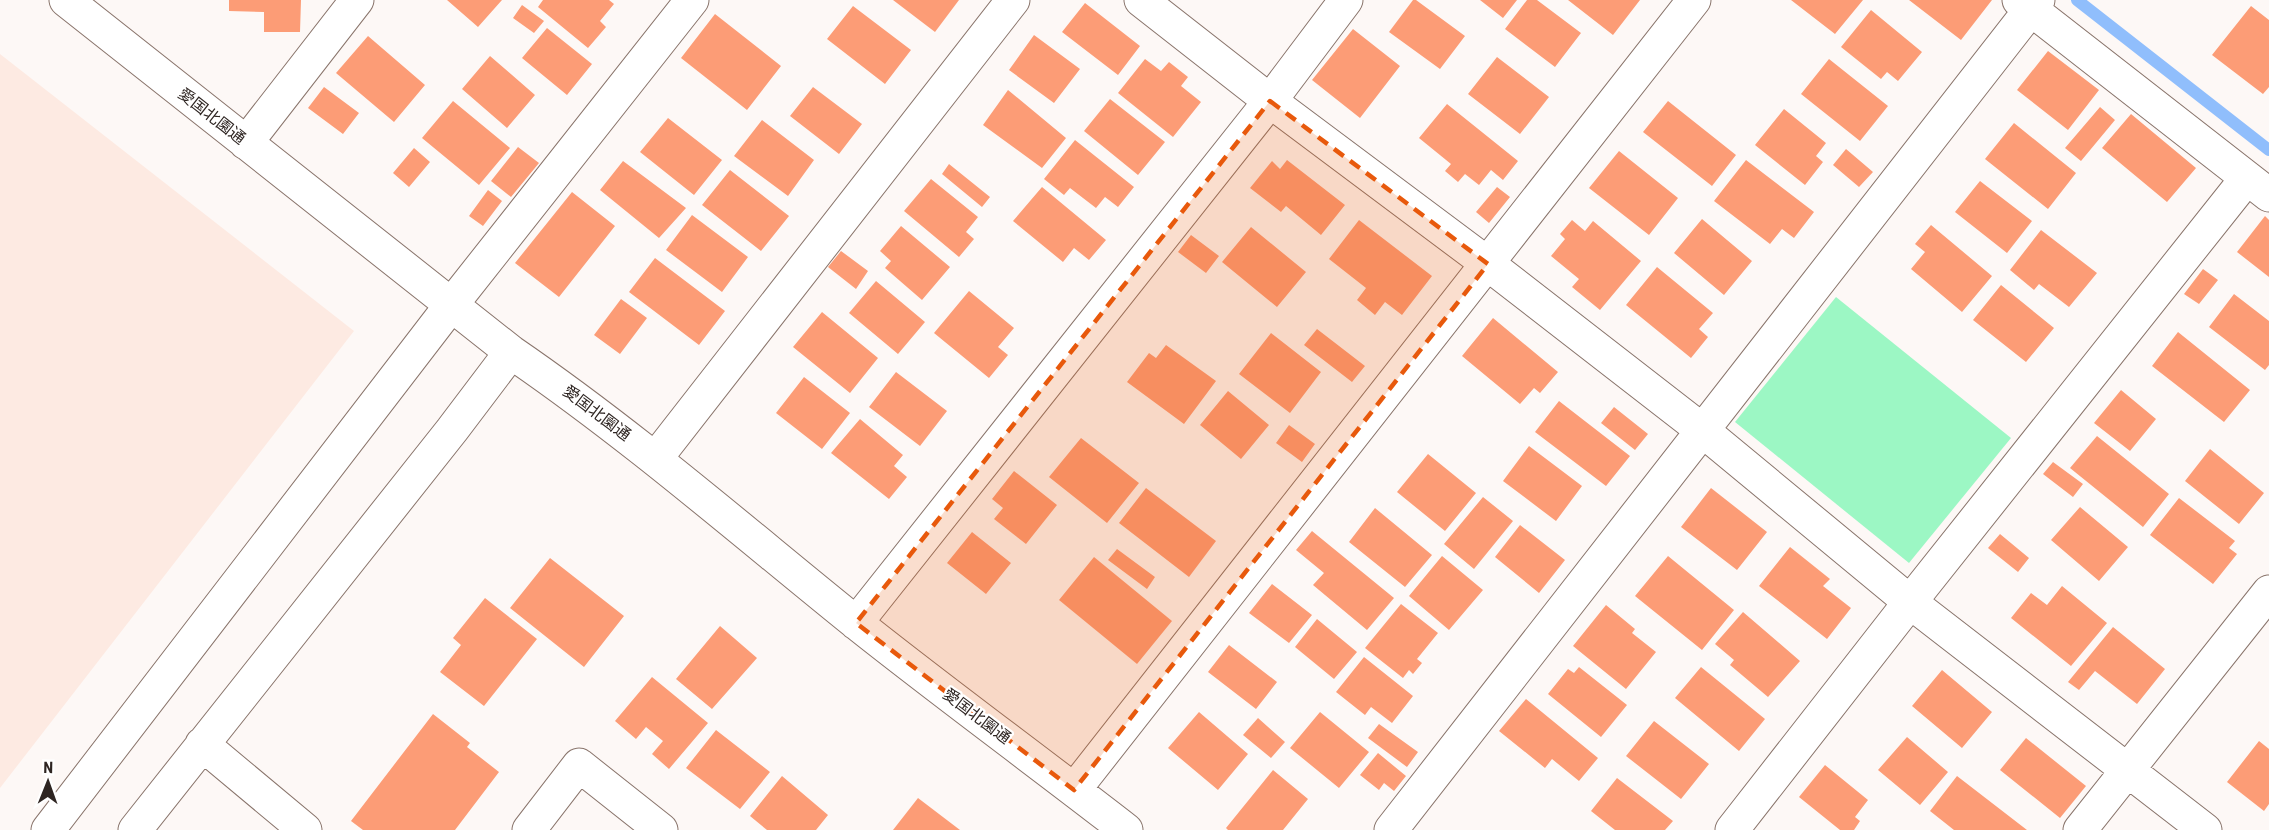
<svg xmlns="http://www.w3.org/2000/svg" width="2269" height="830" font-family="'Roboto Condensed','Noto Sans JP',sans-serif">
<rect width="100%" height="100%" fill="#fdf8f6"/>
<path fill="#fdeae2" d="M 0,54 L 354,331 L 0,788 Z"/>
<path fill="#9cf7c4" d="M 1836,297 L 2011,438 L 1909,563 L 1735,422 Z"/>
<g fill="none" stroke-linecap="round" stroke-linejoin="round">
<path stroke="#90befc" stroke-width="12" d="M 2077,0 L 2269,150"/>
</g>
<path fill="#fc9c76" d="M 229,0 L 301,0 L 300,32 L 264,32 L 264,12 L 229,11 Z
M 447,0 L 502,0 L 478,27 Z
M 543,0 L 609,0 L 614,4 L 600,21 L 606,27 L 588,48 L 538,7 Z
M 893,0 L 959,0 L 935,32 Z
M 1413,0 L 1416,0 L 1465,36 L 1440,69 L 1389,32 Z
M 1480,0 L 1517,0 L 1503,18 Z
M 1527,0 L 1537,0 L 1581,33 L 1555,67 L 1505,29 Z
M 1568,0 L 1640,0 L 1613,35 Z
M 1791,0 L 1863,0 L 1835,34 Z
M 1909,0 L 1992,0 L 1961,40 Z
M 1085,3 L 1140,46 L 1118,75 L 1062,32 Z
M 522,5 L 544,21 L 534,33 L 513,18 Z
M 853,6 L 911,50 L 885,84 L 827,39 Z
M 2251,6 L 2269,20 L 2269,87 L 2263,94 L 2212,55 Z
M 1871,10 L 1922,52 L 1898,81 L 1887,72 L 1881,79 L 1841,47 Z
M 715,14 L 781,66 L 747,110 L 681,58 Z
M 547,28 L 592,64 L 567,95 L 522,58 Z
M 1353,29 L 1400,66 L 1360,118 L 1312,80 Z
M 1034,35 L 1080,69 L 1054,103 L 1009,70 Z
M 368,36 L 425,85 L 394,122 L 336,73 Z
M 2048,51 L 2099,90 L 2068,130 L 2017,90 Z
M 490,56 L 535,95 L 507,128 L 462,89 Z
M 1497,57 L 1549,97 L 1520,134 L 1468,94 Z
M 1145,59 L 1161,71 L 1169,62 L 1188,77 L 1181,86 L 1201,102 L 1173,137 L 1118,93 Z
M 1829,59 L 1888,106 L 1860,141 L 1801,94 Z
M 324,87 L 359,113 L 343,134 L 308,108 Z
M 813,87 L 862,124 L 839,154 L 790,116 Z
M 1008,90 L 1066,138 L 1042,168 L 983,125 Z
M 1110,99 L 1165,142 L 1138,175 L 1084,131 Z
M 453,101 L 510,148 L 479,185 L 422,138 Z
M 1668,101 L 1736,155 L 1712,186 L 1643,132 Z
M 1447,104 L 1518,161 L 1503,180 L 1491,170 L 1479,185 L 1465,174 L 1458,182 L 1445,171 L 1451,164 L 1419,138 Z
M 2100,107 L 2115,120 L 2081,161 L 2065,148 Z
M 1784,109 L 1826,143 L 1816,156 L 1823,162 L 1805,185 L 1755,145 Z
M 2131,114 L 2196,168 L 2167,202 L 2102,148 Z
M 668,118 L 722,160 L 694,195 L 640,152 Z
M 762,120 L 814,160 L 788,196 L 734,156 Z
M 2014,123 L 2076,173 L 2048,209 L 1985,159 Z
M 1075,140 L 1134,187 L 1118,207 L 1105,197 L 1096,208 L 1070,188 L 1064,195 L 1044,179 Z
M 518,147 L 539,163 L 511,197 L 491,181 Z
M 414,148 L 430,162 L 409,187 L 393,173 Z
M 1846,149 L 1873,172 L 1859,187 L 1833,165 Z
M 1619,151 L 1678,198 L 1649,235 L 1589,188 Z
M 1287,160 L 1345,205 L 1321,235 L 1286,206 L 1281,212 L 1250,188 L 1272,161 L 1280,169 Z
M 1746,160 L 1814,212 L 1794,238 L 1782,229 L 1770,244 L 1714,201 Z
M 623,161 L 686,208 L 659,238 L 600,190 Z
M 949,164 L 990,197 L 982,207 L 942,174 Z
M 730,170 L 789,216 L 761,251 L 702,205 Z
M 931,179 L 978,217 L 966,232 L 974,239 L 959,257 L 904,211 Z
M 1980,181 L 2032,221 L 2007,253 L 1955,212 Z
M 1042,187 L 1106,240 L 1089,260 L 1074,248 L 1063,262 L 1013,221 Z
M 1497,187 L 1510,197 L 1489,223 L 1476,212 Z
M 488,190 L 502,201 L 483,226 L 469,216 Z
M 572,192 L 615,226 L 559,297 L 515,263 Z
M 692,215 L 748,257 L 722,292 L 666,250 Z
M 2265,216 L 2269,220 L 2269,277 L 2237,252 Z
M 1702,219 L 1752,261 L 1724,295 L 1674,253 Z
M 1359,220 L 1432,276 L 1402,315 L 1385,302 L 1375,315 L 1357,300 L 1366,288 L 1329,259 Z
M 1572,220 L 1585,231 L 1593,221 L 1641,261 L 1600,310 L 1572,287 L 1579,279 L 1551,256 L 1565,239 L 1560,234 Z
M 1931,225 L 1992,276 L 1962,312 L 1911,269 L 1925,252 L 1915,244 Z
M 901,226 L 950,267 L 922,300 L 885,268 L 891,261 L 880,251 Z
M 1251,227 L 1306,272 L 1277,307 L 1222,262 Z
M 2041,230 L 2097,273 L 2069,307 L 2039,284 L 2034,290 L 2010,270 Z
M 1191,235 L 1219,256 L 1206,273 L 1178,252 Z
M 841,251 L 868,271 L 856,289 L 828,267 Z
M 655,258 L 725,311 L 699,345 L 629,292 Z
M 1657,267 L 1713,313 L 1699,329 L 1708,337 L 1691,358 L 1626,305 Z
M 2203,269 L 2218,280 L 2199,304 L 2184,294 Z
M 876,281 L 925,322 L 898,354 L 849,313 Z
M 2001,285 L 2054,328 L 2026,362 L 1973,320 Z
M 969,291 L 1014,328 L 998,347 L 1008,355 L 989,378 L 934,333 Z
M 2234,294 L 2269,321 L 2269,365 L 2265,370 L 2209,327 Z
M 621,299 L 647,318 L 620,354 L 594,335 Z
M 822,312 L 878,358 L 850,393 L 793,347 Z
M 1493,318 L 1558,372 L 1540,393 L 1534,388 L 1520,404 L 1462,356 Z
M 1317,329 L 1365,366 L 1352,382 L 1304,345 Z
M 2178,332 L 2250,390 L 2224,422 L 2152,366 Z
M 1271,333 L 1321,372 L 1290,413 L 1239,374 Z
M 1166,345 L 1216,381 L 1184,424 L 1127,382 L 1149,353 L 1156,358 Z
M 896,372 L 947,411 L 920,446 L 869,407 Z
M 804,377 L 850,413 L 822,449 L 776,413 Z
M 2121,390 L 2156,419 L 2130,451 L 2094,423 Z
M 1228,391 L 1269,425 L 1241,459 L 1200,425 Z
M 1559,401 L 1630,456 L 1606,486 L 1535,432 Z
M 1614,407 L 1648,434 L 1635,450 L 1601,423 Z
M 860,419 L 903,455 L 894,466 L 907,477 L 889,499 L 831,453 Z
M 1289,425 L 1315,444 L 1302,462 L 1276,443 Z
M 2097,436 L 2169,494 L 2143,527 L 2070,468 Z
M 1081,438 L 1139,483 L 1107,523 L 1049,477 Z
M 1529,446 L 1582,486 L 1556,521 L 1503,481 Z
M 2210,449 L 2264,493 L 2239,524 L 2185,481 Z
M 1428,454 L 1476,493 L 1445,531 L 1397,492 Z
M 2053,462 L 2083,484 L 2073,497 L 2043,474 Z
M 1014,471 L 1057,505 L 1026,544 L 994,519 L 1003,508 L 992,499 Z
M 1146,488 L 1216,541 L 1189,577 L 1119,523 Z
M 1711,488 L 1767,532 L 1737,570 L 1681,527 Z
M 1483,497 L 1513,521 L 1474,569 L 1444,544 Z
M 2179,498 L 2235,541 L 2229,548 L 2237,554 L 2213,584 L 2150,535 Z
M 2080,507 L 2128,547 L 2099,581 L 2051,540 Z
M 1375,508 L 1432,555 L 1405,587 L 1349,542 Z
M 1520,525 L 1565,560 L 1539,593 L 1495,557 Z
M 1312,531 L 1394,598 L 1367,630 L 1313,585 L 1324,573 L 1296,550 Z
M 972,532 L 1011,563 L 986,594 L 947,563 Z
M 2000,534 L 2029,558 L 2018,572 L 1988,548 Z
M 1790,547 L 1830,579 L 1823,586 L 1851,608 L 1827,639 L 1759,586 Z
M 1117,549 L 1155,577 L 1147,589 L 1108,560 Z
M 1442,556 L 1483,590 L 1449,630 L 1409,596 Z
M 1668,556 L 1734,610 L 1702,650 L 1635,596 Z
M 1094,557 L 1172,621 L 1137,664 L 1059,600 Z
M 550,558 L 624,616 L 584,667 L 510,608 Z
M 1272,584 L 1312,615 L 1289,643 L 1249,613 Z
M 2062,586 L 2107,623 L 2071,666 L 2011,618 L 2031,593 L 2047,605 Z
M 485,598 L 537,639 L 484,706 L 440,672 L 461,645 L 453,638 Z
M 1401,604 L 1438,633 L 1417,659 L 1422,663 L 1413,674 L 1409,670 L 1403,678 L 1365,648 Z
M 1606,605 L 1635,629 L 1632,633 L 1656,652 L 1626,689 L 1573,646 Z
M 1743,612 L 1800,661 L 1768,697 L 1730,665 L 1734,660 L 1715,644 Z
M 1317,619 L 1357,652 L 1334,679 L 1295,647 Z
M 720,626 L 757,658 L 712,709 L 676,679 Z
M 2113,627 L 2165,669 L 2137,704 L 2095,671 L 2079,690 L 2068,682 Z
M 1229,645 L 1277,682 L 1256,709 L 1208,672 Z
M 1364,657 L 1413,696 L 1392,723 L 1371,707 L 1365,715 L 1336,692 Z
M 1579,667 L 1627,705 L 1601,737 L 1548,694 L 1568,669 L 1574,673 Z
M 1701,667 L 1765,719 L 1739,751 L 1675,698 Z
M 1942,670 L 1992,712 L 1962,748 L 1912,706 Z
M 652,677 L 708,723 L 669,769 L 652,754 L 663,741 L 646,727 L 636,739 L 615,721 Z
M 1526,699 L 1598,758 L 1579,781 L 1552,759 L 1545,768 L 1499,731 Z
M 1199,712 L 1248,754 L 1218,790 L 1168,748 Z
M 1320,712 L 1369,752 L 1339,788 L 1290,748 Z
M 433,714 L 470,743 L 467,747 L 499,772 L 455,830 L 363,830 L 351,821 Z
M 1258,718 L 1285,742 L 1271,758 L 1243,735 Z
M 1654,721 L 1709,764 L 1681,799 L 1626,756 Z
M 1379,724 L 1418,752 L 1407,767 L 1368,738 Z
M 716,730 L 770,772 L 740,809 L 686,768 Z
M 1907,737 L 1948,772 L 1920,805 L 1878,770 Z
M 2026,738 L 2086,786 L 2060,818 L 2000,770 Z
M 2259,741 L 2269,749 L 2269,804 L 2264,811 L 2227,782 Z
M 1378,753 L 1406,776 L 1394,791 L 1384,783 L 1379,790 L 1360,775 Z
M 1825,765 L 1868,800 L 1855,817 L 1860,821 L 1854,830 L 1840,830 L 1799,797 Z
M 1273,770 L 1308,799 L 1283,830 L 1228,830 L 1226,828 Z
M 782,776 L 828,815 L 816,830 L 767,830 L 750,816 Z
M 1957,776 L 2027,830 L 1954,830 L 1930,811 Z
M 1617,778 L 1673,821 L 1665,830 L 1615,830 L 1591,811 Z
M 918,798 L 960,830 L 893,830 Z"/>
<g fill="none" stroke-linecap="round" stroke-linejoin="round">
<g stroke="#89746b" stroke-width="35">
<path id="minor" d="M 66,0 L 511,352 C 632,435 741,530 855,622 C 944,693 1036,760 1126,830
M 1141,0 L 1270,101 L 1488,264 L 1702,430 L 1910,602 L 2205,830
M 2019,0 L 2269,195
M 246,143 L 357,0
M 656,458 L 1013,0
M 856,623 L 1270,101 L 1346,0
M 202,744 L 305,830
M 1074,790 L 1694,0
M 48,830 L 452,304 L 692,0
M 135,830 L 452,430 L 511,352
M 529,830 L 579,765 L 661,830
M 1391,830 L 2038,0
M 1732,830 L 1910,602 L 2247,178
M 2080,830 L 2269,592"/>
</g>
<use href="#minor" stroke="#fff" stroke-width="33"/>
</g>
<path fill="#e8590c" fill-opacity="0.2" stroke="#e8590c" stroke-width="4.5" stroke-dasharray="12 8" stroke-linejoin="round" d="M 1270,101 L 1488,264 L 1074,790 L 856,623 Z"/>
<g text-anchor="middle" dominant-baseline="central" stroke-width="4.5" stroke-linejoin="round" paint-order="stroke">
<g font-size="16" fill="#2e2522" stroke="#fff">
<text transform="translate(212 116) rotate(38)">愛国北園通</text>
<text transform="translate(597 413) rotate(37)">愛国北園通</text>
<text transform="translate(977 716) rotate(37)">愛国北園通</text>
</g>
</g>
<g transform="translate(48 782) rotate(1)" stroke="#ffffff" stroke-width="4.5" paint-order="stroke">
<path d="M0-4.5L10 22L0 15L-10 22Z" fill="#2e2522"/>
<text y="-9" font-size="16" font-weight="bold" text-anchor="middle" fill="#2e2522">N</text>
</g>
</svg>
